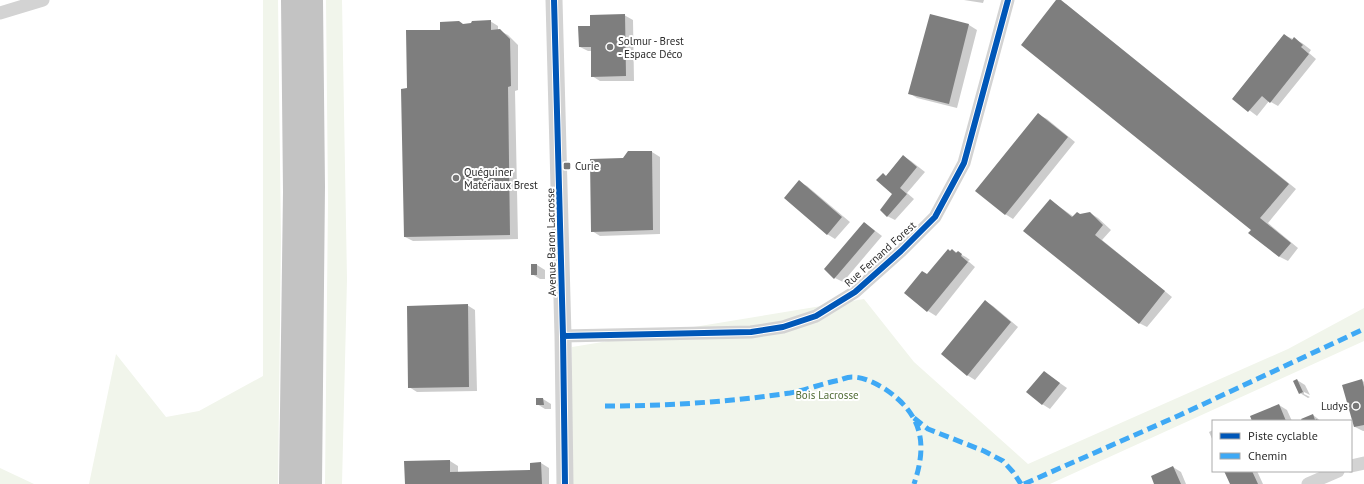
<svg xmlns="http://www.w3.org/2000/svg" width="1364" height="484" font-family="'PT Sans',sans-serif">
<rect width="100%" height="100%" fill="#fff"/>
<path fill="#f1f5eb" d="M 263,0 L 278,0 L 281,240 L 278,484 L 89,484 L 116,354 L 166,417 L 199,411 L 263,376 Z
M 326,0 L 342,0 L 347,279 L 342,484 L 325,484 L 328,201 Z
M 864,299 L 914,362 L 1028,464 L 1288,349 L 1364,308 L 1364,341 L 1050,484 L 572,484 L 572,347 Z
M 0,468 L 34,484 L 0,484 Z"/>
<path fill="#0003" d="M 964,0 L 984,0 L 983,3 Z
M 1057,0 L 1066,4 L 1296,189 L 1268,223 L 1298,248 L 1288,261 L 1280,257 L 1249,233 L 1252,230 Z
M 624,15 L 633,20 L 634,81 L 600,81 L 592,76 L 592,51 L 588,51 L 580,47 L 591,27 Z
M 931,15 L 969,25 L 977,30 L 957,108 L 917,98 L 909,93 Z
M 490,21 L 498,26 L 498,30 L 508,35 L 518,45 L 518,90 L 515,91 L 518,239 L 413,241 L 405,237 L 408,89 L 441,31 L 465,25 Z
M 1284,35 L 1302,43 L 1311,50 L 1309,53 L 1316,59 L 1278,106 L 1269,101 L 1257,116 L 1233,98 Z
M 1039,115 L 1047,119 L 1075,142 L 1013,219 L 1005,214 Z
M 652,152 L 660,157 L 660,234 L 600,236 L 592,231 L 624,159 Z
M 903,156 L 911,161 L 925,172 L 907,193 L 914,199 L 895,220 L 887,216 L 894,194 L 886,176 Z
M 799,182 L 807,186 L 850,222 L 835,239 L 827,234 Z
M 1050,200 L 1074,217 L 1090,213 L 1098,218 L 1111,230 L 1102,240 L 1172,297 L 1147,327 L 1139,323 Z
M 865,223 L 882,236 L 843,282 L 835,278 Z
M 952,250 L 966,257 L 970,260 L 968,261 L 975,267 L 936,316 L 928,311 L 928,275 Z
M 537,265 L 545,270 L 545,279 L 540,279 L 532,274 Z
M 985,301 L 993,306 L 1018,327 L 975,380 L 967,375 Z
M 467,305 L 475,310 L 477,391 L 417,392 L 409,387 Z
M 1044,372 L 1067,388 L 1050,409 L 1042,404 Z
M 1297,380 L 1305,385 L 1310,395 L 1304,392 L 1304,394 L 1310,397 L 1308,398 L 1300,393 Z
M 1362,380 L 1364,382 L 1364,431 L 1363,431 L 1355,427 Z
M 537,399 L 543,399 L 551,404 L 551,409 L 545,409 L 537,404 Z
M 1279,405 L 1287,410 L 1292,421 L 1253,421 Z
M 1313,415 L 1321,421 L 1303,421 Z
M 1213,430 L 1213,441 L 1209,432 Z
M 450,461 L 458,466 L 458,473 L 531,471 L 541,463 L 549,468 L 549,484 L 406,484 L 405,462 Z
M 1173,467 L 1181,472 L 1186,484 L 1155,484 Z
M 1226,471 L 1257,471 L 1263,484 L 1231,484 Z"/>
<path fill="#7e7e7e" d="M 1056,0 L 1061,0 L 1289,184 L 1260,218 L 1291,243 L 1279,257 L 1248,233 L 1251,230 L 1021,45 Z
M 625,14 L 626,76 L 591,77 L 591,47 L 579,47 L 578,26 L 590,26 L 590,15 Z
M 930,14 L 969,24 L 949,104 L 908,94 Z
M 491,20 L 491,30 L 500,29 L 510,39 L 511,86 L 508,87 L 510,235 L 404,237 L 401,89 L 407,88 L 406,30 L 440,30 L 440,22 L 459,21 L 463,24 L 471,23 L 472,21 Z
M 1284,34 L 1292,40 L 1294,37 L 1303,45 L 1301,47 L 1309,54 L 1270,103 L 1262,96 L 1248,112 L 1232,99 Z
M 1038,113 L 1068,137 L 1005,215 L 975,191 Z
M 628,151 L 652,151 L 653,230 L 591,232 L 590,159 L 623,158 Z
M 903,155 L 917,167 L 900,188 L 907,194 L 887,217 L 880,210 L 892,194 L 876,180 L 883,173 L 886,176 Z
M 799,180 L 842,217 L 827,235 L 784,198 Z
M 1050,199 L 1072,217 L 1077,212 L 1080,214 L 1090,212 L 1103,225 L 1095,235 L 1165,291 L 1139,324 L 1023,231 Z
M 864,222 L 875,231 L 834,279 L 824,269 Z
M 948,249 L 950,251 L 952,249 L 956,253 L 958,251 L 962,254 L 961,256 L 968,262 L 927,312 L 904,293 L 922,271 L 927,274 Z
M 531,264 L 537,264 L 537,275 L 531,275 Z
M 985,300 L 1011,322 L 967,376 L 941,354 Z
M 468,304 L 469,387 L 408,388 L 407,306 Z
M 1044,371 L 1060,383 L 1042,405 L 1026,392 Z
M 1297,379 L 1303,392 L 1299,394 L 1293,381 Z
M 1362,379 L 1364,387 L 1364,425 L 1354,427 L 1342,385 Z
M 536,398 L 543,398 L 544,405 L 536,405 Z
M 1279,404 L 1286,421 L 1252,421 L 1250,416 Z
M 1313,414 L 1315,420 L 1317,419 L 1318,421 L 1302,421 L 1301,419 Z
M 450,460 L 450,472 L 530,470 L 530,463 L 541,462 L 542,484 L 405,484 L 404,461 Z
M 1173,466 L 1181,484 L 1154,484 L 1151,476 Z
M 1224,471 L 1252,471 L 1258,484 L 1230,484 Z"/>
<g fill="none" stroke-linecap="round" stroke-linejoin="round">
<path stroke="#d3d3d3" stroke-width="13" d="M 0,13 L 43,0
M 563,336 L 751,332 L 783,327 L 816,316 L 855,292 L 901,251 L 935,217 L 964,163 L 1008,0
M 1351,466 L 1364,463
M 1308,484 L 1338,471"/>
<path stroke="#d3d3d3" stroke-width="17" d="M 554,0 L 563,336 L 565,484"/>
<path stroke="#c3c3c3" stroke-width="22" d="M 290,484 L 294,192 L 292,0
M 311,484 L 314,186 L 312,0"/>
<path stroke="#3fa9f5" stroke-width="5" stroke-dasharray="10 5" stroke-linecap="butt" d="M 605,406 C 667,406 729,402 790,393 C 807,390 823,383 840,380 C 843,379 848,377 852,377 C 864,377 875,383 885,389 C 922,414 928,443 914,484
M 914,418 L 928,429 L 984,451 L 1003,461 L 1013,472 L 1021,484
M 1024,484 L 1180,415 L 1364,329"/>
<g stroke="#fff" stroke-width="8">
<path id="cycleway" d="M 554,0 L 563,336 L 565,484
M 563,336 L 751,332 L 783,327 L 816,316 L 855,292 L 901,251 L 935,217 L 964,163 L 1008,0"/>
</g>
<use href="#cycleway" stroke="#0057b8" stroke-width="6"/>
</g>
<g fill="#777" stroke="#fff" stroke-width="1.5">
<circle cx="610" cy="47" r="4"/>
<rect x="563" y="162" width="8" height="8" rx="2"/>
<circle cx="456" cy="178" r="4"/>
<circle cx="1356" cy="406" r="4"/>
</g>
<g text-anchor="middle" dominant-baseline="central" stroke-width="4" stroke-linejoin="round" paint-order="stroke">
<g font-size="11" fill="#2e2e2e" stroke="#fff" text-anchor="start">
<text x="618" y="41">Solmur - Brest<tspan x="618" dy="13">- Espace Déco</tspan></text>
<text x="575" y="166">Curie</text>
<text x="464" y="172">Quéguiner<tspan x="464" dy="13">Matériaux Brest</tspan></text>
<text x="1348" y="406" text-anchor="end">Ludys</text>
</g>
<g font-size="11" fill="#2e2e2e" stroke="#fff">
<text transform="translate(551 242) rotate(-91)">Avenue Baron Lacrosse</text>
<text transform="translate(880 254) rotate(-42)">Rue Fernand Forest</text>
</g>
<g font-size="11" fill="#536e38" stroke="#fff">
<text x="827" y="395">Bois Lacrosse</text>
</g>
</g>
<rect x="1212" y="420" width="140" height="52" fill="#ffffff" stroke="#ababab"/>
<rect x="1220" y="433" width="20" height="6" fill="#0057b8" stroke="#ababab"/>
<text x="1248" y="440" font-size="12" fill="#2e2e2e">Piste cyclable</text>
<rect x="1220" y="453" width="20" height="6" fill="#3fa9f5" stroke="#ababab"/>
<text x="1248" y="460" font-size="12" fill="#2e2e2e">Chemin</text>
</svg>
